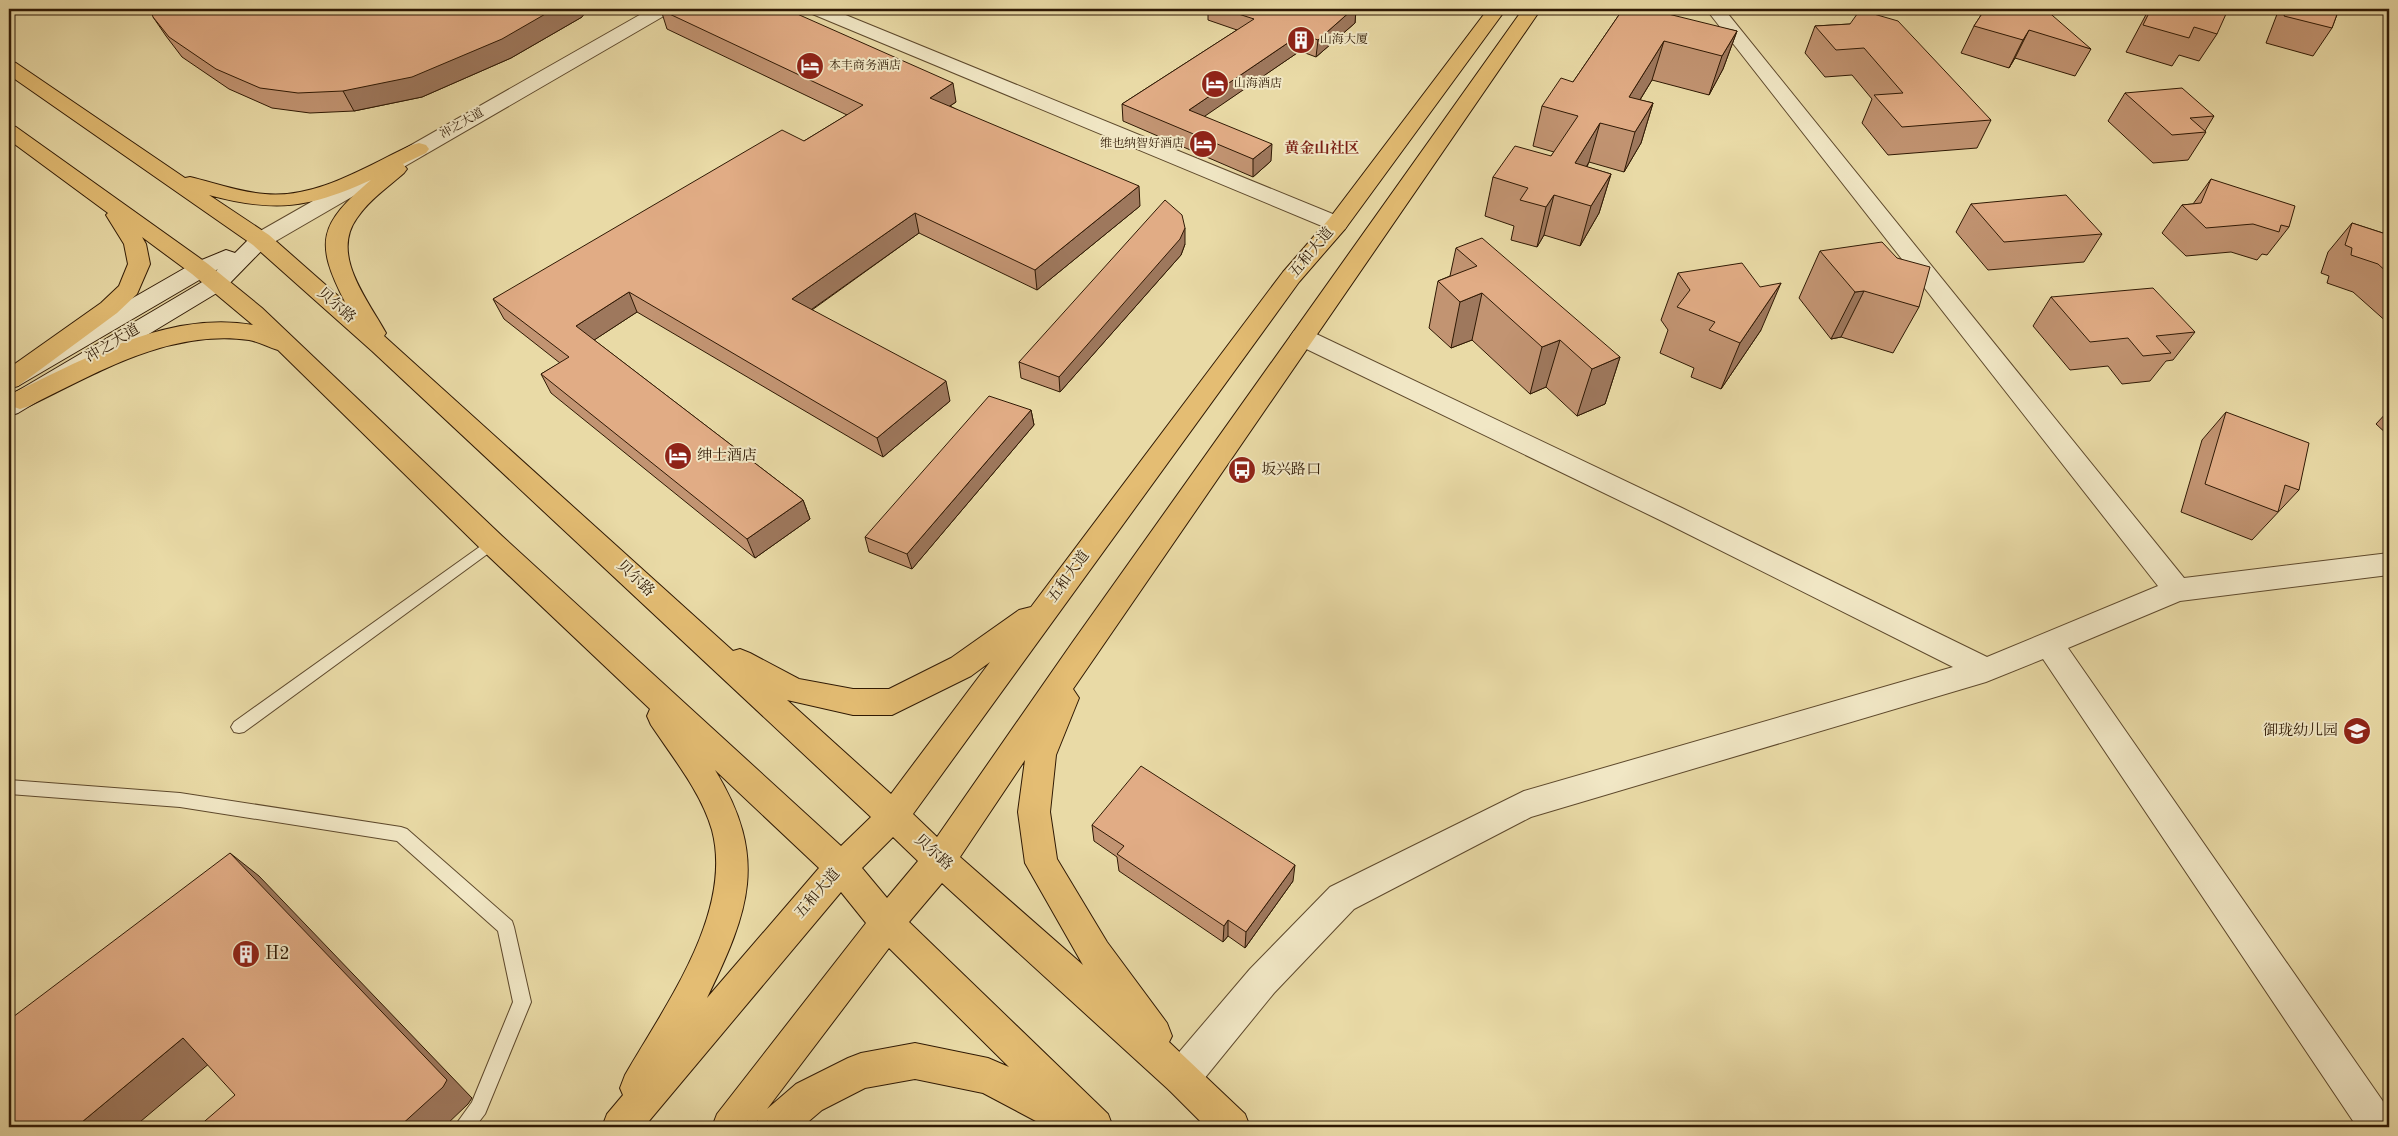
<svg xmlns="http://www.w3.org/2000/svg" width="2398" height="1136" font-family="'Old Standard TT','Noto Serif SC',serif">
<rect width="100%" height="100%" fill="#e9daa6"/>
<filter id="stains"><feTurbulence type="fractalNoise" baseFrequency=".004" numOctaves="4"/><feColorMatrix values="0 0 0 0 .2 0 0 0 0 .09 0 0 0 0 .02 0 0 0 .5 -.17"/></filter>
<radialGradient id="worn" r=".72"><stop offset=".6" stop-color="#630" stop-opacity="0"/><stop offset="1" stop-color="#630" stop-opacity=".3"/></radialGradient>
<g fill="none" stroke-linecap="round" stroke-linejoin="round">
<g stroke="#5e492c" stroke-width="2">
<path id="service" d="M 492,538 L 499,543 L 497,547 L 244,732 L 239,733 L 234,732 L 231,727 L 234,722 Z
M 9,780 L 180,793 L 401,827 L 407,829 L 512,921 L 514,927 L 531,1002 L 485,1114 L 475,1127 L 454,1127 L 472,1102 L 513,1002 L 498,931 L 397,841 L 180,807 L 9,794 Z"/>
</g>
<g stroke="#5e492c" stroke-width="2">
<path id="minor" d="M 1706,9 L 1724,9 L 2184,578 L 2389,553 L 2389,575 L 2180,601 L 2068,648 L 2389,1110 L 2389,1127 L 2357,1127 L 2043,659 L 1986,682 L 1531,817 L 1354,909 L 1274,993 L 1195,1090 L 1182,1095 L 1169,1090 L 1164,1077 L 1169,1064 L 1250,969 L 1330,887 L 1524,791 L 1953,667 L 1664,522 L 1294,343 L 1290,337 L 1294,331 L 1302,329 L 1310,331 L 1682,508 L 1987,657 L 2158,586 Z"/>
</g>
<g stroke="#5e492c" stroke-width="2">
<path id="tertiary" d="M 650,9 L 672,9 L 669,13 L 269,245 L 261,247 L 253,245 L 250,240 L 253,235 Z
M 807,9 L 831,9 L 1345,219 L 1348,224 L 1345,229 L 1337,231 L 1329,229 L 810,13 Z"/>
</g>
<g stroke="#2f1904" stroke-width="2">
<path id="secondary" d="M 261,233 L 269,235 L 272,240 L 225,288 L 18,413 L 9,416 L 9,396 L 209,278 L 218,269 L 18,386 L 9,388 L 9,369 L 192,264 L 226,250 L 235,253 L 253,235 Z"/>
</g>
<g stroke="#2f1904" stroke-width="2">
<path id="primary" d="M 1488,9 L 1506,9 L 1345,229 L 1299,282 L 913,814 L 937,837 L 1072,643 L 1523,9 L 1541,9 L 1073,689 L 1079,698 L 1056,755 L 1050,812 L 1057,859 L 1107,942 L 1167,1023 L 1172,1036 L 1169,1042 L 1245,1114 L 1250,1127 L 1206,1127 L 1169,1090 L 942,883 L 909,922 L 1108,1114 L 1113,1127 L 1047,1127 L 983,1093 L 915,1079 L 865,1088 L 822,1110 L 802,1127 L 756,1127 L 758,1120 L 753,1127 L 712,1127 L 717,1114 L 866,923 L 841,892 L 644,1127 L 602,1127 L 607,1114 L 623,1095 L 620,1088 L 625,1075 C 664,1007 734,913 712,830 C 701,792 673,758 651,725 L 647,716 L 650,709 L 482,550 L 278,350 C 268,347 259,342 249,340 C 169,329 97,373 29,406 L 20,409 L 11,406 L 9,402 L 11,394 C 85,359 168,310 253,325 L 192,274 L 142,237 L 146,244 L 150,264 L 137,294 L 117,313 L 18,386 L 9,388 L 9,368 L 101,303 L 119,286 L 128,264 L 124,244 L 106,215 L 108,213 L 9,140 L 9,125 L 16,127 L 208,264 L 262,308 L 502,536 L 841,846 L 871,817 L 372,351 L 253,245 L 9,75 L 9,61 L 16,63 L 185,178 L 190,177 C 215,183 239,192 265,194 C 317,199 366,166 412,145 L 419,143 L 426,145 L 429,149 L 426,153 L 403,164 L 407,169 L 404,173 C 388,187 369,200 357,218 C 330,255 368,300 386,333 L 384,336 L 733,651 L 740,649 L 750,653 L 799,679 L 853,689 L 889,689 L 951,658 L 1019,610 L 1031,607 L 1283,272 L 1329,219 ZM 371,180 C 319,224 314,242 345,302 L 269,235 L 209,195 C 275,213 309,208 371,180 ZM 990,662 L 891,794 L 787,700 L 853,715 L 892,715 L 971,676 ZM 1025,760 L 1018,812 L 1025,863 L 1083,965 L 960,857 ZM 715,770 L 819,868 L 707,998 C 749,911 769,858 715,770 ZM 893,837 L 918,861 L 887,898 L 862,868 ZM 889,948 L 1009,1067 L 988,1058 L 915,1043 L 861,1053 L 848,1058 L 796,1084 L 767,1109 Z"/>
</g>
<use href="#service" fill="#f1e7c5" fill-rule="evenodd"/>
<use href="#minor" fill="#f1e7c5" fill-rule="evenodd"/>
<use href="#tertiary" fill="#f1e7c5" fill-rule="evenodd"/>
<use href="#secondary" fill="#f1e7c5" fill-rule="evenodd"/>
<use href="#primary" fill="#e4bd73" fill-rule="evenodd"/>
</g>
<path fill="#c29472" stroke="#2f1904" d="M 1208,9 L 1356,9 L 1355,23 L 1316,57 L 1300,51 L 1204,116 L 1271,161 L 1253,177 L 1123,121 L 1122,104 L 1237,30 L 1208,20 Z
M 1623,9 L 1737,31 L 1723,69 L 1709,95 L 1652,80 L 1640,100 L 1653,103 L 1641,143 L 1624,172 L 1589,162 L 1587,167 L 1611,174 L 1599,213 L 1580,246 L 1544,235 L 1537,247 L 1511,240 L 1514,226 L 1485,216 L 1493,177 L 1551,156 L 1554,152 L 1533,146 L 1542,106 L 1573,82 Z
M 1985,9 L 2091,49 L 2075,76 L 2015,58 L 2009,68 L 1961,53 L 1974,26 Z
M 2149,9 L 2206,9 L 2217,34 L 2199,61 L 2179,55 L 2172,66 L 2126,52 Z
M 2279,9 L 2339,9 L 2332,28 L 2313,56 L 2266,43 Z
M 661,10 L 956,102 L 950,106 L 1140,206 L 1037,290 L 919,233 L 812,310 L 950,401 L 883,457 L 637,312 L 594,340 L 803,500 L 810,519 L 755,558 L 551,393 L 541,374 L 560,363 L 504,319 L 493,299 L 804,141 L 847,115 L 667,29 Z
M 153,17 L 582,17 L 511,58 L 422,97 L 354,111 L 310,113 L 272,108 L 229,89 L 182,57 L 166,36 Z
M 1850,24 L 1991,120 L 1977,148 L 1888,155 L 1862,123 L 1872,99 L 1852,75 L 1825,77 L 1805,53 L 1815,26 Z
M 2125,93 L 2214,116 L 2205,131 L 2206,132 L 2188,160 L 2153,163 L 2108,121 Z
M 2211,179 L 2289,227 L 2267,255 L 2262,254 L 2257,260 L 2231,252 L 2186,256 L 2162,233 L 2182,205 L 2193,204 Z
M 1971,204 L 2102,234 L 2084,262 L 1988,270 L 1956,232 Z
M 2352,223 L 2389,235 L 2389,324 L 2353,292 L 2327,283 L 2329,276 L 2321,273 L 2328,252 Z
M 1185,244 L 1181,255 L 1060,392 L 1021,378 L 1019,362 Z
M 1456,248 L 1620,357 L 1605,404 L 1577,416 L 1546,387 L 1530,394 L 1472,340 L 1451,348 L 1429,328 L 1438,281 L 1450,276 Z
M 1820,251 L 1919,307 L 1893,353 L 1841,337 L 1831,339 L 1799,298 Z
M 1678,273 L 1761,330 L 1721,389 L 1691,377 L 1694,368 L 1660,353 L 1668,330 L 1661,320 Z
M 2051,297 L 2195,332 L 2173,360 L 2166,361 L 2150,381 L 2122,384 L 2108,366 L 2070,370 L 2033,326 Z
M 1031,410 L 1034,425 L 912,569 L 869,552 L 865,537 Z
M 2389,410 L 2389,436 L 2376,424 Z
M 2226,412 L 2299,490 L 2252,540 L 2181,512 L 2202,440 Z
M 2389,453 L 2389,462 L 2385,458 Z
M 1092,825 L 1293,881 L 1245,948 L 1228,936 L 1223,942 L 1119,871 L 1117,857 L 1094,841 Z"/>
<path fill="#9e785d" stroke="#2f1904" d="M 554,9 L 588,9 L 582,17 L 511,58 L 422,97 L 354,111 L 343,91 Z
M 1353,9 L 1356,9 L 1355,23 L 1316,57 L 1318,40 Z
M 2029,30 L 2015,58 L 2009,68 L 2023,40 Z
M 1737,31 L 1723,69 L 1709,95 L 1722,56 Z
M 1301,34 L 1300,51 L 1189,127 L 1189,110 Z
M 1664,41 L 1652,80 L 1622,129 L 1629,97 Z
M 953,83 L 956,102 L 933,117 L 930,98 Z
M 1653,103 L 1641,143 L 1624,172 L 1635,132 Z
M 1600,123 L 1589,162 L 1567,199 L 1575,163 Z
M 1272,144 L 1271,161 L 1253,177 L 1253,159 Z
M 1611,174 L 1599,213 L 1580,246 L 1591,206 Z
M 1139,186 L 1140,206 L 1037,290 L 1035,270 Z
M 1554,195 L 1544,235 L 1537,247 L 1546,207 Z
M 915,213 L 919,233 L 798,319 L 792,299 Z
M 1185,228 L 1185,244 L 1181,255 L 1060,392 L 1059,377 Z
M 1781,283 L 1761,330 L 1721,389 L 1740,343 Z
M 1864,291 L 1841,337 L 1831,339 L 1855,292 Z
M 629,292 L 637,312 L 585,346 L 576,326 Z
M 1482,293 L 1472,340 L 1451,348 L 1460,302 Z
M 1560,340 L 1546,387 L 1530,394 L 1542,347 Z
M 1620,357 L 1605,404 L 1577,416 L 1592,369 Z
M 946,381 L 950,401 L 883,457 L 877,438 Z
M 1031,410 L 1034,425 L 912,569 L 907,554 Z
M 803,500 L 810,519 L 755,558 L 747,539 Z
M 230,853 L 259,876 L 472,1098 L 468,1104 L 444,1127 L 399,1127 Z
M 1295,865 L 1293,881 L 1245,948 L 1246,932 Z
M 1228,920 L 1228,936 L 1223,942 L 1224,926 Z
M 183,1038 L 217,1057 L 134,1127 L 76,1127 Z"/>
<path fill="#e1ac85" stroke="#2f1904" d="M 150,9 L 554,9 L 502,39 L 412,77 L 343,91 L 298,93 L 260,88 L 216,69 L 169,37 L 153,17 Z
M 664,9 L 786,9 L 953,83 L 930,98 L 1139,186 L 1035,270 L 915,213 L 792,299 L 946,381 L 877,438 L 629,292 L 576,326 L 803,500 L 747,539 L 541,374 L 569,357 L 493,299 L 782,130 L 804,141 L 863,105 L 661,10 Z
M 1223,9 L 1353,9 L 1318,40 L 1301,34 L 1189,110 L 1272,144 L 1253,159 L 1122,104 L 1254,19 Z
M 1623,9 L 1648,9 L 1737,31 L 1722,56 L 1664,41 L 1629,97 L 1653,103 L 1635,132 L 1600,123 L 1575,163 L 1611,174 L 1591,206 L 1554,195 L 1546,207 L 1520,200 L 1528,188 L 1493,177 L 1515,146 L 1551,156 L 1578,116 L 1542,106 L 1561,78 L 1573,82 Z
M 1985,9 L 2045,9 L 2091,49 L 2029,30 L 2023,40 L 1974,26 Z
M 2151,9 L 2206,9 L 2226,14 L 2217,34 L 2194,27 L 2189,38 L 2143,25 Z
M 2287,9 L 2339,9 L 2332,28 L 2284,16 Z
M 1860,10 L 1898,21 L 1991,120 L 1902,127 L 1874,95 L 1903,93 L 1864,48 L 1836,50 L 1815,26 L 1850,24 Z
M 2182,88 L 2214,116 L 2190,118 L 2206,132 L 2172,135 L 2125,93 Z
M 2211,179 L 2295,206 L 2289,227 L 2281,225 L 2279,232 L 2253,224 L 2206,228 L 2182,205 L 2201,203 Z
M 2066,195 L 2102,234 L 2004,242 L 1971,204 Z
M 1165,200 L 1182,215 L 1185,228 L 1180,239 L 1059,377 L 1019,362 Z
M 2352,223 L 2389,235 L 2389,274 L 2378,264 L 2351,255 L 2352,248 L 2345,245 Z
M 1482,238 L 1620,357 L 1592,369 L 1560,340 L 1542,347 L 1482,293 L 1460,302 L 1438,281 L 1477,266 L 1456,248 Z
M 1882,242 L 1897,258 L 1930,267 L 1919,307 L 1864,291 L 1855,292 L 1820,251 Z
M 1742,263 L 1760,287 L 1781,283 L 1740,343 L 1709,330 L 1715,322 L 1677,307 L 1690,290 L 1678,273 Z
M 2153,288 L 2195,332 L 2156,336 L 2171,353 L 2143,356 L 2128,338 L 2090,342 L 2051,297 Z
M 989,396 L 1031,410 L 907,554 L 865,537 Z
M 2226,412 L 2309,443 L 2299,490 L 2285,485 L 2278,512 L 2205,484 Z
M 1141,766 L 1295,865 L 1246,932 L 1228,920 L 1224,926 L 1117,854 L 1124,846 L 1092,825 Z
M 230,853 L 447,1080 L 443,1087 L 399,1127 L 198,1127 L 235,1095 L 183,1038 L 76,1127 L 9,1127 L 9,1020 Z"/>
<defs>
<g id="building-disc" transform="scale(1.4375)"><circle r="9.5" fill="#8f2418" stroke="#f1e7c5"/><path d="M-4-6H4V6H1V3H-1V6H-4ZM-2.5-4.3h1.7v1.8h-1.7ZM.8-4.3h1.7v1.8H.8ZM-2.5-1h1.7V.8h-1.7ZM.8-1h1.7V.8H.8Z" fill="#fff"/></g>
<g id="hotel-disc" transform="scale(1.4375)"><circle r="9.5" fill="#8f2418" stroke="#f1e7c5"/><path d="M-6-4.5h1.5V1H6V5H4.5V3h-9V5H-6ZM-4 0a1.8 1.8 0 1 1 3.6 0ZM.5 0V-2.5h3Q6-2.5 6 0Z" fill="#fff"/></g>
<g id="bus-disc" transform="scale(1.4375)"><circle r="9.5" fill="#8f2418" stroke="#f1e7c5"/><path d="M-5-6H5V4H4V6H2V4H-2V6H-4V4H-5ZM-3.5-4V0h7V-4ZM-3.5 1.2v1.5H-2V1.2ZM2 1.2v1.5H3.5V1.2Z" fill="#fff"/></g>
<g id="school-disc" transform="scale(1.4375)"><circle r="9.5" fill="#8f2418" stroke="#f1e7c5"/><path d="M0-5L7-2L0 1L-7-2ZM-4 1L0 2.5L4 1V4Q0 6-4 4Z" fill="#fff"/></g>
</defs>
<g fill-rule="evenodd">
<use href="#building-disc" x="1301" y="40"/>
<use href="#hotel-disc" x="810" y="66"/>
<use href="#hotel-disc" x="1215" y="84"/>
<use href="#hotel-disc" x="1203" y="144"/>
<use href="#hotel-disc" x="678" y="456"/>
<use href="#bus-disc" x="1242" y="470"/>
<use href="#school-disc" x="2357" y="731"/>
<use href="#building-disc" x="246" y="954"/>
</g>
<g text-anchor="middle" dominant-baseline="central" stroke-width="4" stroke-linejoin="round" paint-order="stroke">
<g font-size="12" fill="#2f1904" stroke="#f1e7c5" text-anchor="start">
<text x="1320" y="40">山海大厦</text>
<text x="829" y="66">本丰商务酒店</text>
<text x="1234" y="84">山海酒店</text>
<text x="1184" y="144" text-anchor="end">维也纳智好酒店</text>
</g>
<g font-size="12" fill="#2f1904" stroke="#f1e7c5">
<text transform="translate(462 124) rotate(-30)">冲之大道</text>
</g>
<g font-size="15" font-weight="bold" fill="#7a1f14" stroke="#f1e7c5">
<text x="1322" y="149">黄金山社区</text>
</g>
<g font-size="15" fill="#2f1904" stroke="#f1e7c5">
<text transform="translate(1312 253) rotate(-50)">五和大道</text>
<text transform="translate(336 306) rotate(41)">贝尔路</text>
<text transform="translate(113 344) rotate(-31)">冲之大道</text>
<text transform="translate(1069 577) rotate(-54)">五和大道</text>
<text transform="translate(635 579) rotate(43)">贝尔路</text>
<text transform="translate(933 853) rotate(42)">贝尔路</text>
<text transform="translate(818 894) rotate(-49)">五和大道</text>
</g>
<g font-size="15" fill="#2f1904" stroke="#f1e7c5" text-anchor="start">
<text x="697" y="456">绅士酒店</text>
<text x="1261" y="470">坂兴路口</text>
<text x="2338" y="731" text-anchor="end">御珑幼儿园</text>
</g>
<g font-size="18" fill="#2f1904" stroke="#f1e7c5" text-anchor="start">
<text x="265" y="954">H2</text>
</g>
</g>
<rect width="2398" height="1136" fill="none" stroke="#e9daa6" stroke-width="30"/>
<rect x="10" y="10" width="2378" height="1116" fill="none" stroke="#2f1904" stroke-width="2.5"/>
<rect x="15" y="15" width="2368" height="1106" fill="none" stroke="#2f1904"/>
<rect width="100%" height="100%" filter="url(#stains)"/>
<rect width="100%" height="100%" fill="url(#worn)"/>
</svg>
